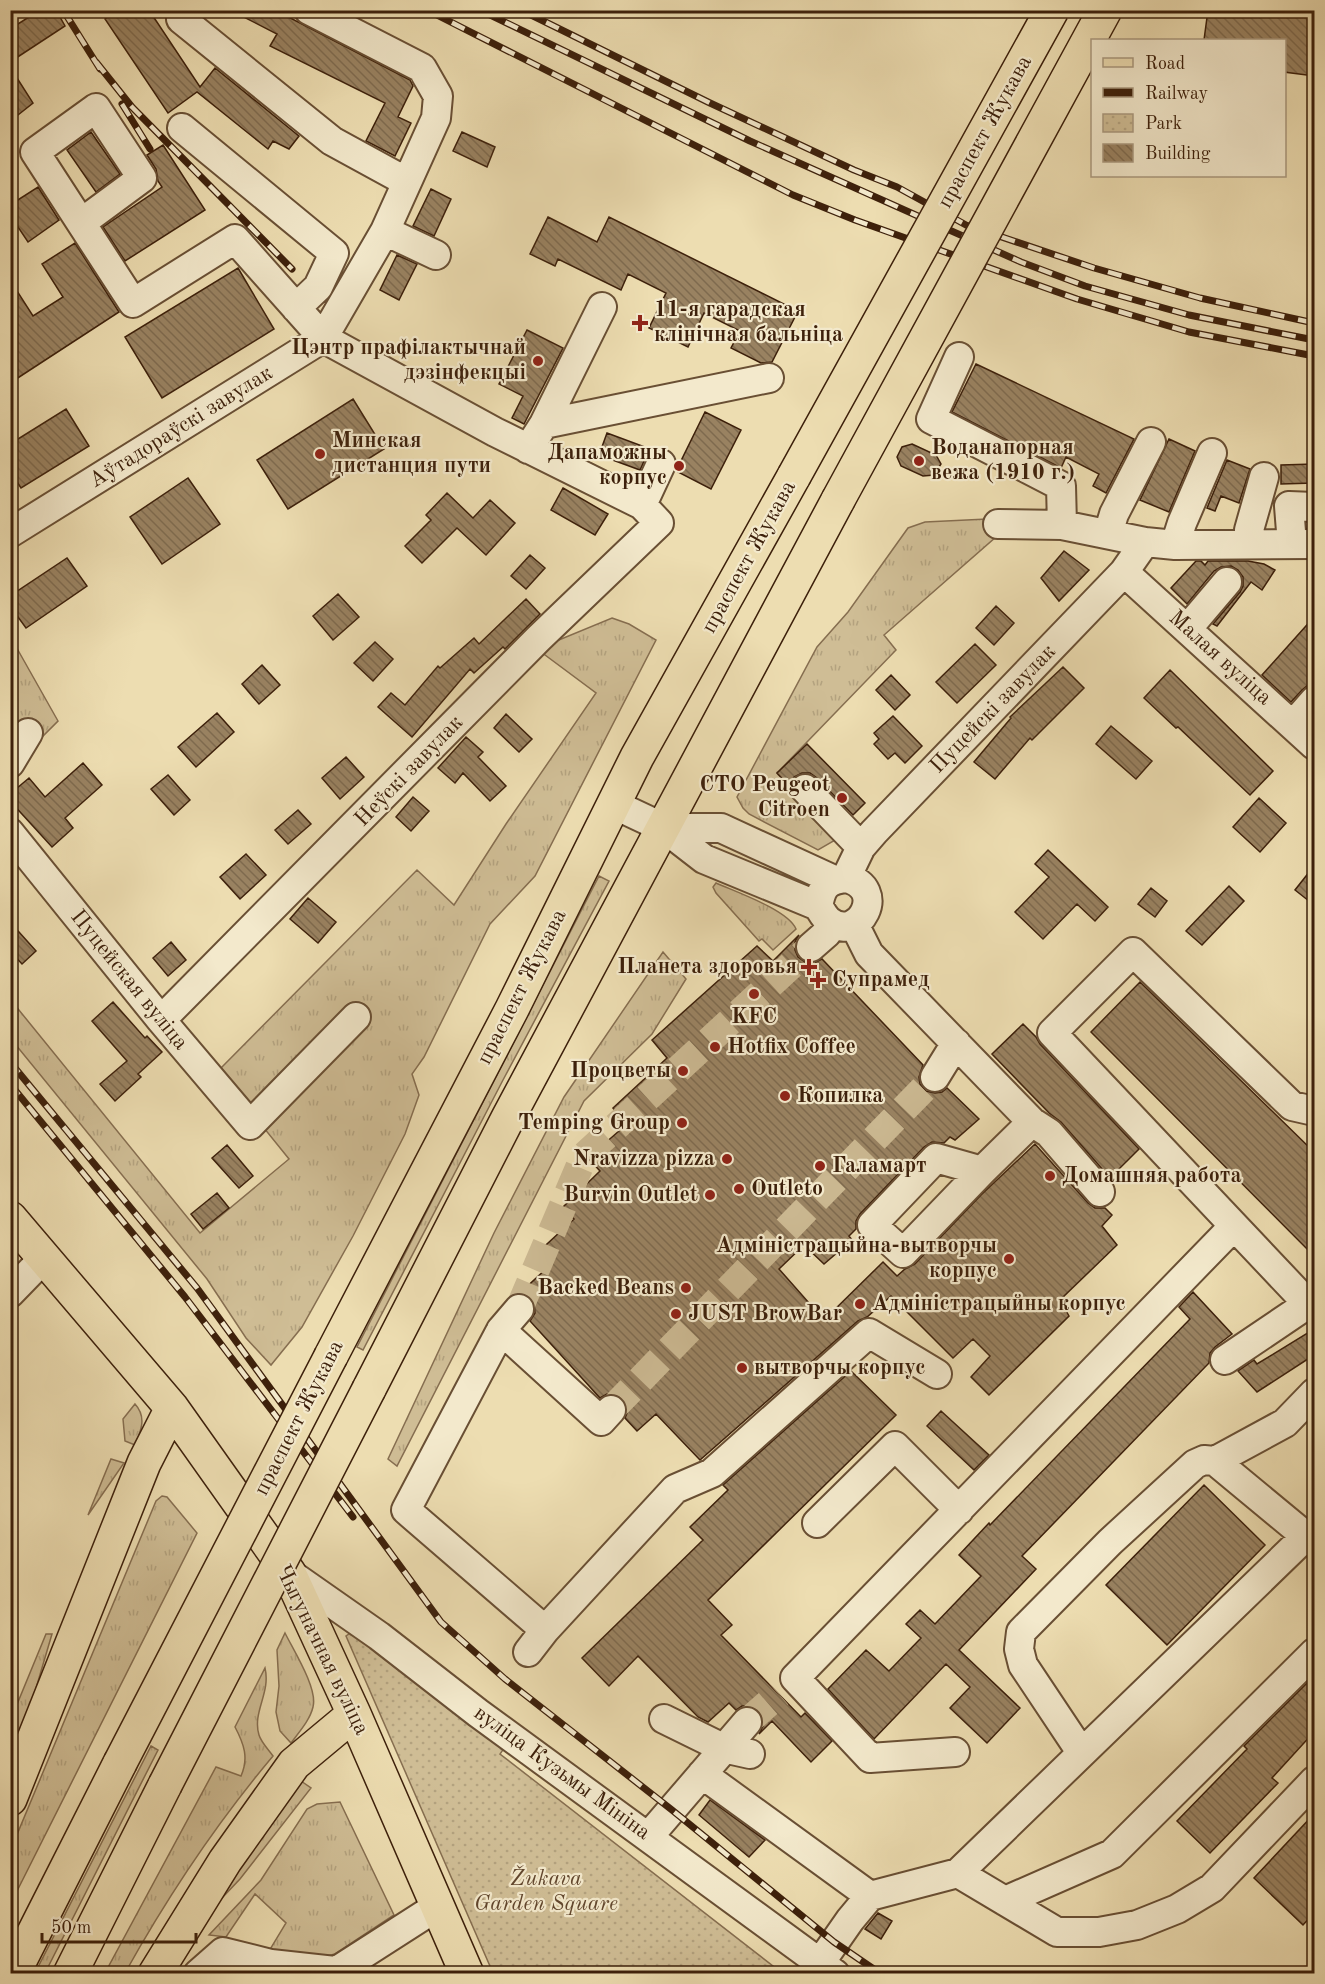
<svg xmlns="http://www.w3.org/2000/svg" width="1325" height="1984" font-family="'Old Standard TT',serif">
<defs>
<pattern id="grass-tufts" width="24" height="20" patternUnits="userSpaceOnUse" patternTransform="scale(1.5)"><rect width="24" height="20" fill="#cfbd95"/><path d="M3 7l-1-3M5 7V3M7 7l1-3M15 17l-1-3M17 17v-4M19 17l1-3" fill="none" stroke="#b3a27f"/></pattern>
<pattern id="park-dots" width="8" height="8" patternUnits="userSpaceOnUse" patternTransform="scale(1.5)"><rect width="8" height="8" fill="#cfbd95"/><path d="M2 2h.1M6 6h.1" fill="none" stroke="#b3a27f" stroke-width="1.8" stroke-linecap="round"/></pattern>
<pattern id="building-back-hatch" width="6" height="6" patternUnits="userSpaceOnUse" patternTransform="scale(1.5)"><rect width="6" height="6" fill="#998261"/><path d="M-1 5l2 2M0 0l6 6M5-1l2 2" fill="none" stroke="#7e6a4e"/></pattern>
</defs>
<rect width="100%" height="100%" fill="#edddb1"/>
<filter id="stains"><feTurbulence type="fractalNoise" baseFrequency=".00333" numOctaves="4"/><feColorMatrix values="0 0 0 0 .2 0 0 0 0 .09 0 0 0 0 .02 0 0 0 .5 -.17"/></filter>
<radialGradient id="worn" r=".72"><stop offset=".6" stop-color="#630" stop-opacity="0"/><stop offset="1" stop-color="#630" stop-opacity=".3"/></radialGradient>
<path fill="url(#grass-tufts)" stroke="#866e50" stroke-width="1.5" d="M 987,519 L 997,536 L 884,635 L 896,650 L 777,773 L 835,834 L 837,839 L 818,850 L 749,814 L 743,808 L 737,797 L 817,647 L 848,612 L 908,528 L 925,522 Z
M 612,618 L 629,624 L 656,640 L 535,876 L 490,924 L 424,1057 L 412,1074 L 419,1095 L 405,1134 L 353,1236 L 302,1327 L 271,1365 L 246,1338 L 207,1279 L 11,1039 L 10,999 L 200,1233 L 289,1159 L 218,1071 L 417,870 L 454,905 L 506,824 L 596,693 L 537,649 Z
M 10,636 L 58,721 L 11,768 L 10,768 Z
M 599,876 L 609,881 L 503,1080 L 363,1350 L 357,1347 Z
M 716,883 C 736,892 788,910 796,929 L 773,950 L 762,939 L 759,941 L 716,893 L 713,887 Z
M 663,952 L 686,979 L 652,1034 L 584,1101 L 397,1466 L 388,1459 L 494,1233 L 564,1097 Z
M 135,1404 C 147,1417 141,1431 135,1445 L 125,1441 L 123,1419 Z
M 111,1459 L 124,1463 L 88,1515 Z
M 162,1496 L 167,1497 L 197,1533 L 11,1903 L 11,1849 L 156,1501 Z
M 285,1633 C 294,1651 318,1689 313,1707 C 310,1720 299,1732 291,1743 L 280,1731 L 276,1712 L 279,1686 L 277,1650 Z
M 46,1634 L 52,1634 L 11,1773 L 11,1719 Z
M 265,1668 C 271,1693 252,1712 259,1735 C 261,1742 268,1749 273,1756 C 215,1825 169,1894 125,1973 L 105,1973 L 216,1767 L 241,1776 C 249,1758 244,1744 235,1727 Z
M 151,1746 L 158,1750 L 45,1973 L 35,1973 Z
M 301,1781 L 311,1788 L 240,1879 L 203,1918 Z
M 340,1802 L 394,1915 L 335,1954 L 327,1956 L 269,1951 L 286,1923 L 255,1894 L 226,1937 L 209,1935 L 261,1880 L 307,1809 L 317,1804 Z"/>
<path fill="url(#park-dots)" stroke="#866e50" stroke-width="1.5" d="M 352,1632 L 507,1744 L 500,1754 L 782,1973 L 493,1973 L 346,1636 Z"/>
<path fill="url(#building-back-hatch)" stroke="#3d200b" stroke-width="1.5" d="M 40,10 L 56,10 L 65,26 L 10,62 L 10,29 Z
M 118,10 L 149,10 L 200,87 L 215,68 L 299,136 L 289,149 L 273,141 L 268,149 L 197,92 L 168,113 L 105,19 Z
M 230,10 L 275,10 L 410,80 L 413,86 L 398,117 L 411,123 L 395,156 L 366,141 L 385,103 L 270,46 L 277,34 Z
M 1208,10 L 1314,10 L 1314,76 L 1284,72 L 1284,40 L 1204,40 Z
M 10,67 L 33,103 L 18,115 L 10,102 Z
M 91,132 L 120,174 L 96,192 L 67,150 Z
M 462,132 L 495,147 L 487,167 L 453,151 Z
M 163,145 L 205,210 L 125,261 L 103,227 L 162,187 L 158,181 L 156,169 L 147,155 Z
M 38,187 L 59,220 L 28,242 L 10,215 L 10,205 Z
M 431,189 L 451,199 L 434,236 L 413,226 Z
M 548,217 L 597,242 L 609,217 L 798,311 L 772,362 L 761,363 L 731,348 L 740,331 L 704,313 L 688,347 L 649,328 L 666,293 L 628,274 L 621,290 L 558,259 L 555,266 L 530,254 Z
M 75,243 L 119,312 L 10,383 L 10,280 L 33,316 L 63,297 L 42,264 Z
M 397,255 L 417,264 L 399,300 L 380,290 Z
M 238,268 L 274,329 L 162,398 L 125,337 Z
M 527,330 L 563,348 L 524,424 L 512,418 L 523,396 L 499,384 Z
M 976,364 L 1134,439 L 1106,493 L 1093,486 L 1099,474 L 1066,457 L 1061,468 L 952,412 Z
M 353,399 L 384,449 L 288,509 L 257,460 Z
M 66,409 L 89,446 L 21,488 L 10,471 L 10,444 Z
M 705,412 L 741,430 L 711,489 L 676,471 Z
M 607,433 L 653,450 L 646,457 L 640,470 L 599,455 Z
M 1169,439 L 1195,451 L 1169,512 L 1140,500 Z
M 912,444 L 936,455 L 941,464 L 934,475 L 923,476 L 901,466 L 897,457 L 902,447 Z
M 1227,460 L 1250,469 L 1239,503 L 1221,496 L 1215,511 L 1207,508 Z
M 1314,464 L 1314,483 L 1281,484 L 1281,465 Z
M 188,478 L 220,524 L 162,564 L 130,517 Z
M 563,488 L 608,514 L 595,535 L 551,510 Z
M 447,493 L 473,518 L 490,500 L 515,523 L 486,555 L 457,528 L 422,563 L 405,546 L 431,520 L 426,515 Z
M 1064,551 L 1089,570 L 1059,601 L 1041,578 Z
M 530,555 L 545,568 L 526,589 L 511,576 Z
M 67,558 L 87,586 L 26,628 L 10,606 L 10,596 Z
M 1196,561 L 1201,561 L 1205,565 L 1208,561 L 1248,561 L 1264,564 L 1275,570 L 1262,590 L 1251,582 L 1217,626 L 1213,624 L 1240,592 L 1243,586 L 1243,577 L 1238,570 L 1231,566 L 1221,567 L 1214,571 L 1187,604 L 1171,588 Z
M 338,594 L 359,617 L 333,640 L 313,616 Z
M 526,599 L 540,614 L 505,649 L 503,647 L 474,673 L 470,669 L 412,737 L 378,707 L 391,693 L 405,705 L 438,666 L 440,668 L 474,638 L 479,644 Z
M 996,606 L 1014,623 L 994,645 L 976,628 Z
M 1314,617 L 1314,680 L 1302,690 L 1291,702 L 1262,675 Z
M 375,642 L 393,659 L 373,681 L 354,663 Z
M 975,644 L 996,665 L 957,703 L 936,682 Z
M 262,665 L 280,685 L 259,704 L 242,684 Z
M 1063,667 L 1084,688 L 1032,740 L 1030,738 L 995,779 L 974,762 L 1011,718 L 1010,717 Z
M 1170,670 L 1273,771 L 1250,795 L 1178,727 L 1176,728 L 1144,698 Z
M 891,675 L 910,695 L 895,710 L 876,690 Z
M 217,713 L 234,732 L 196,767 L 178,747 Z
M 506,714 L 532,739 L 519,752 L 494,728 Z
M 893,716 L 922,746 L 905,763 L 895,753 L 888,759 L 874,744 L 879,739 L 874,733 Z
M 1111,726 L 1152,761 L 1136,779 L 1096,744 Z
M 466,737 L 483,752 L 478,757 L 506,786 L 490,801 L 463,773 L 455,783 L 438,768 Z
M 807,744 L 865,803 L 853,815 L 817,778 L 810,773 L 802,773 L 794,777 L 789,786 L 777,773 Z
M 346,757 L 364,777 L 340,799 L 322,778 Z
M 83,763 L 102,785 L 65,818 L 73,828 L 52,847 L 10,801 L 10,794 L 29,778 L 45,797 Z
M 168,775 L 190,800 L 174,815 L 151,789 Z
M 413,797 L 429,811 L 411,831 L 396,817 Z
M 1259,798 L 1286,823 L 1260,852 L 1233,827 Z
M 298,810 L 311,824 L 288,844 L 275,830 Z
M 1048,850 L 1108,907 L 1095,921 L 1077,904 L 1043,939 L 1015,912 L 1049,877 L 1035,864 Z
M 246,854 L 266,875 L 240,899 L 220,877 Z
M 1314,866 L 1314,905 L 1295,890 Z
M 1229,886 L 1244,901 L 1202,945 L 1186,931 Z
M 1151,888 L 1167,901 L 1155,917 L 1138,904 Z
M 308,898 L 336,922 L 318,943 L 290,919 Z
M 10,922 L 36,951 L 22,964 L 10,951 Z
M 799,935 L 795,942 L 795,950 L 798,957 L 805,962 L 814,963 L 822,959 L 923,1065 L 919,1077 L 920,1084 L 926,1091 L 935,1093 L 942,1092 L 947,1088 L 979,1119 L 955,1140 L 950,1137 L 944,1143 L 932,1142 L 924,1147 L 860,1214 L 856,1221 L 856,1229 L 849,1236 L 852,1240 L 824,1264 L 804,1245 L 779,1269 L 824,1320 L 883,1262 L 897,1276 L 905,1269 L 915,1264 L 981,1195 L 1035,1144 L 1088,1203 L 1095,1208 L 1105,1208 L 1112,1215 L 1102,1226 L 1117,1245 L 1060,1300 L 1069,1316 L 989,1395 L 971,1377 L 990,1356 L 973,1339 L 953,1358 L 891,1296 L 867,1317 L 858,1321 L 700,1460 L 656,1414 L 637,1431 L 625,1418 L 627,1413 L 627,1406 L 622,1398 L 614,1394 L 607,1394 L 600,1398 L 530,1321 L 535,1313 L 534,1303 L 529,1296 L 520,1293 L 547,1268 L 534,1256 L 574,1219 L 562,1208 L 600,1171 L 588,1158 L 627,1124 L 613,1108 L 667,1058 L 652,1040 L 757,946 L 773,961 Z
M 171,942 L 186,960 L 168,976 L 153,958 Z
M 1140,982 L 1314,1152 L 1314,1256 L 1091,1032 Z
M 113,1002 L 145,1038 L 147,1036 L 162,1052 L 138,1074 L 141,1077 L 115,1101 L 100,1084 L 127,1061 L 92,1021 Z
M 1023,1024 L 1036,1037 L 1040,1044 L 1139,1149 L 1110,1178 L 1061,1122 L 1049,1113 L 992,1054 Z
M 227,1145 L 253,1176 L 239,1188 L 212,1158 Z
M 217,1193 L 229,1208 L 203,1229 L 191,1214 Z
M 1193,1292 L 1232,1334 L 1215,1347 L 1210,1353 L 1209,1363 L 1022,1556 L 1036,1569 L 959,1650 L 1020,1708 L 987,1743 L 950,1708 L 970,1687 L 946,1664 L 874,1739 L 828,1689 L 866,1650 L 889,1671 L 921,1638 L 906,1624 L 920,1610 L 935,1624 L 981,1576 L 959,1555 L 989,1523 L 990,1525 L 1190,1319 L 1179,1307 Z
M 1314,1329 L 1314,1355 L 1257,1392 L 1238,1371 L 1254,1360 L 1257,1364 Z
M 851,1371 L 896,1415 L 708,1600 L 732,1625 L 721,1635 L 801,1717 L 805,1713 L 832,1741 L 811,1762 L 772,1721 L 759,1734 L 763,1726 L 763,1717 L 758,1710 L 751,1706 L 742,1706 L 736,1710 L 729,1703 L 708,1722 L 698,1717 L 638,1656 L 609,1686 L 582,1658 L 703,1540 L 690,1527 L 728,1490 L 723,1485 Z
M 941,1411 L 989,1455 L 974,1470 L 927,1426 Z
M 1204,1485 L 1265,1545 L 1167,1645 L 1106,1585 Z
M 1314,1676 L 1314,1732 L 1272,1778 L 1278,1783 L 1210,1853 L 1177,1821 L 1247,1749 L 1244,1746 Z
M 710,1800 L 765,1840 L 749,1857 L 699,1815 Z
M 1314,1814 L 1314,1913 L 1303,1925 L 1254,1878 Z
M 878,1913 L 892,1921 L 881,1939 L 865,1929 Z"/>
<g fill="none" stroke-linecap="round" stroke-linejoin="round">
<path stroke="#cab790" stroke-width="28" stroke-dasharray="28 14" stroke-linecap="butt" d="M 519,1309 L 584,1156 L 811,947
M 611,1410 L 935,1077
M 747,1722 L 779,1694"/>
<g stroke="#694f34" stroke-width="32">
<path id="minor" d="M 185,10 L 181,19 L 332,141 L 407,182
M 182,128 L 334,253 L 318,287 L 296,308
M 81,223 L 142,178 L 96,108 L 35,152 L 133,303 L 235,239 L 323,338 L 495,432 L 642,505 L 659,523 L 538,639 L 161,1020
M 385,231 L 436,255
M 959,357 L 931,419 L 1061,486 L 1062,525
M 544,424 L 602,307
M 528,449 L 544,424 L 769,378
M 642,505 L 661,464
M 998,524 L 1062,525 L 1145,542 L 1175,545 L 1314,544
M 10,533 L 323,338 L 385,231 L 436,118 L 438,96 L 422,68 L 309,10
M 1108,534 L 1114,514 L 1151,442
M 1249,544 L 1249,530 L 1264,477
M 1292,544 L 1289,506 L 1314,507
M 1175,545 L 1182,523 L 1212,453
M 1124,572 L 1314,745
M 1188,628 L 1227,582
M 1293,725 L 1314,701
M 10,763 L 28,733
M 805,789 L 861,847
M 613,804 L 664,828 L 704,859 L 818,906
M 664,828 L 721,828 L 834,880
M 10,833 L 161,1020 L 250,1125 L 356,1017
M 846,878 L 861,847 L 874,832 L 1124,572 L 1145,542
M 846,878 C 889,888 859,944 829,921 C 824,917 822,912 818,906 C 822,887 825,881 846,878 Z
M 854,924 L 869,954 L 1032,1122 L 1049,1133 L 1100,1192
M 811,947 L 827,933 L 830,922
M 935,1077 L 956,1043
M 982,1171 L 936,1158 L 872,1225 L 903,1253 L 982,1171 L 1032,1122
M 10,1293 L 44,1258
M 519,1309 L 501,1330 L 406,1510 L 545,1630 L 675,1489 L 712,1473 L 869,1333 L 937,1374
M 501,1330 L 601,1421 L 611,1410
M 1225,1360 L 1308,1304 L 1052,1033 L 1133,952 L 1292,1106 L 1314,1111
M 1215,1461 L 1285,1423 L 1314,1393
M 817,1523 L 895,1446 L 959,1510
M 289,1573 L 379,1636 L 478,1713 L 835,1974
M 528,1652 L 545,1630
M 664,1719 L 723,1748 L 750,1754
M 955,1752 L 870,1758 L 795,1678 L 1234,1226
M 1081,1752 L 1023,1665 L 1019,1649 L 1021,1632 L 1110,1542 L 1195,1464 L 1204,1460 L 1215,1461 L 1314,1543
M 702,1774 L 870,1896
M 649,1836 L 747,1722
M 958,1873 L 1306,1536
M 1005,1901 L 1112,1854 L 1314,1653
M 820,1963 L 850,1920 L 870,1896 L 958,1873 L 1057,1932 L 1099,1932 L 1137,1925 L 1177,1909 L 1212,1888 L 1314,1781
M 198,1974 L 223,1952 L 271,1964 L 335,1971
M 332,1974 L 438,1906"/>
</g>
<g stroke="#3d200b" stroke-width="36">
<path id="major" d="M 10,1218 L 172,1408 L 289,1573 L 354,1714 L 467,1974
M 331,1356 L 512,1009 L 637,757 L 794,476
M 369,1389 L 508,1118 L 838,500
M 10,1799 L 144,1463 L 172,1408
M 13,1974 L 120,1763
M 70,1974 L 165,1785
M 155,1974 L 225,1861 L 294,1764 L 354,1714"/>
</g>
<use href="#minor" stroke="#f3e9cc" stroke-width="28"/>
<use href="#major" stroke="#edddb1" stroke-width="33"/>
<g stroke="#3d200b" stroke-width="7">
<path id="rail" d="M 63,10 L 100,69
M 427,10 L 793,195 L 855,220 L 1077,299 L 1189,332 L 1314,356
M 480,10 L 750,141 L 1021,262 L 1085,286 L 1189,315 L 1314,340
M 521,10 L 710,103 L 854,170 L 897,187 L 966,225 L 1094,268 L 1200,298 L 1314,323
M 96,62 L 132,107 L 292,269
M 122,104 L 150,149
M 10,1062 L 197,1288 L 441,1622 L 505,1679 L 672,1810 L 834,1942 L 881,1974
M 10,1084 L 185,1297 L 353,1517"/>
</g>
<use href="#rail" stroke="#f3e9cc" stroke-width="4.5" stroke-dasharray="14" stroke-linecap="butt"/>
<g stroke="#3d200b" stroke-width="36" stroke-linecap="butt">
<path id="major-bridge" d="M 794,476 L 1052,10
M 838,500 L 1105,10
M 120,1763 L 331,1356
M 165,1785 L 369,1389"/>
</g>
<use href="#major-bridge" stroke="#edddb1" stroke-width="33"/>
</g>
<g fill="#8f2418" stroke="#f3e9cc" stroke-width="2">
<path d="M637 314h6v6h6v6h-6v6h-6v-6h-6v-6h6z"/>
<circle cx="538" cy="361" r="6"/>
<circle cx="320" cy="454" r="6"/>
<circle cx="919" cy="461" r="6"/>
<circle cx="679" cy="466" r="6"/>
<circle cx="842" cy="798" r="6"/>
<path d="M806 958h6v6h6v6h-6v6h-6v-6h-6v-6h6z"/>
<path d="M815 971h6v6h6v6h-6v6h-6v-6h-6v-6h6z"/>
<circle cx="754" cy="994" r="6"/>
<circle cx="715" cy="1047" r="6"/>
<circle cx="683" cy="1071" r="6"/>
<circle cx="785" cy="1096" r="6"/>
<circle cx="682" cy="1123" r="6"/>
<circle cx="727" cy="1159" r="6"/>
<circle cx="820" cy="1166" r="6"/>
<circle cx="1050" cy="1176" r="6"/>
<circle cx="739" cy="1189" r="6"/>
<circle cx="710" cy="1195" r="6"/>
<circle cx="1009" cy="1259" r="6"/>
<circle cx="686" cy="1288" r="6"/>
<circle cx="860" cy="1304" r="6"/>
<circle cx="676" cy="1314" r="6"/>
<circle cx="742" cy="1368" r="6"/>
</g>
<g text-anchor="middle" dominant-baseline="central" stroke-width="4.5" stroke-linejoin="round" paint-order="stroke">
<g font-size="22" fill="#3d200b" stroke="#f3e9cc">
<text transform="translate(985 132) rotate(-61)">праспект Жукава</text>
<text transform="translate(181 427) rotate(-32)">Аўтадораўскі завулак</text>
<text transform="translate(749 557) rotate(-61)">праспект Жукава</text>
<text transform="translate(1220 658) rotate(42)">Малая вуліца</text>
<text transform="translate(993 709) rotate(-46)">Пуцейскі завулак</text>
<text transform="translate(409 771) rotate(-46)">Неўскі завулак</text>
<text transform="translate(129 980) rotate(51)">Пуцейская вуліца</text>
<text transform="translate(522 987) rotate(-63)">праспект Жукава</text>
<text transform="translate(299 1418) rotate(-63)">праспект Жукава</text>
<text transform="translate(322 1650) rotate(64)">Чыгуначная вуліца</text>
<text transform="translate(562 1773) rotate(36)">вуліца Кузьмы Мініна</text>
</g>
<g font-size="22" font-weight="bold" fill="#3d200b" stroke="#f3e9cc" text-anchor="start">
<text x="654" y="310">11-я гарадская<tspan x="654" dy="25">клінічная бальніца</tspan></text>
<text x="526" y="348" text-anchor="end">Цэнтр прафілактычнай<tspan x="526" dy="25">дэзінфекцыі</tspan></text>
<text x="332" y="441">Минская<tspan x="332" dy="25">дистанция пути</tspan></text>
<text x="931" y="448">Воданапорная<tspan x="931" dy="25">вежа (1910 г.)</tspan></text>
<text x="667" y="453" text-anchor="end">Дапаможны<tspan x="667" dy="25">корпус</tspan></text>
<text x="830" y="785" text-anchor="end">СТО Peugeot<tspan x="830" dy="25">Citroen</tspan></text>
<text x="797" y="967" text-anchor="end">Планета здоровья</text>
<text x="832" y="980">Супрамед</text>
<text x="754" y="1017" text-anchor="middle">KFC</text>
<text x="727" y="1047">Hotfix Coffee</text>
<text x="671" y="1071" text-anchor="end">Процветы</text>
<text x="797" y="1096">Копилка</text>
<text x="670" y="1123" text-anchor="end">Temping Group</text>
<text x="715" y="1159" text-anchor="end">Nravizza pizza</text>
<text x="832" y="1166">Галамарт</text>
<text x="1062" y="1176">Домашняя работа</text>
<text x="751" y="1189">Outleto</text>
<text x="698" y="1195" text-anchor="end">Burvin Outlet</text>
<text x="997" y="1246" text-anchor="end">Адміністрацыйна-вытворчы<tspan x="997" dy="25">корпус</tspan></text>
<text x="674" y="1288" text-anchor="end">Backed Beans</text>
<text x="872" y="1304">Адміністрацыйны корпус</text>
<text x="688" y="1314">JUST BrowBar</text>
<text x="754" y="1368">вытворчы корпус</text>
</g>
<g font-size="22" font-style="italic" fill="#62472e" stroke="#f3e9cc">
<text x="546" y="1879">Žukava<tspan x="546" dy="25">Garden Square</tspan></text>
</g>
</g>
<rect width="1325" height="1984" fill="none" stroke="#edddb1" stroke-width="36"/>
<rect x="12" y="12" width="1301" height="1960" fill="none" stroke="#3d200b" stroke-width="3"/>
<rect x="18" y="18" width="1289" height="1948" fill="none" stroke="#3d200b" stroke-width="1.5"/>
<rect x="1091" y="39" width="195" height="138" fill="#f3e9cc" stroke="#aa997f" stroke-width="1.5"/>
<rect x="1103" y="58" width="30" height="9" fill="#edddb1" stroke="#aa997f" stroke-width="1.5"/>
<text x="1145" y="69" font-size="18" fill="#3d200b">Road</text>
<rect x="1103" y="88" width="30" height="9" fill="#3d200b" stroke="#aa997f" stroke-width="1.5"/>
<text x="1145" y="99" font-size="18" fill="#3d200b">Railway</text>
<rect x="1103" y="114" width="30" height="18" fill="url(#park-dots)" stroke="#aa997f" stroke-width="1.5"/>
<text x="1145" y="129" font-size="18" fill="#3d200b">Park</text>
<rect x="1103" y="144" width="30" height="18" fill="url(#building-back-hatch)" stroke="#aa997f" stroke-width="1.5"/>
<text x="1145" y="159" font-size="18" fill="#3d200b">Building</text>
<path d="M42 1933v9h154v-9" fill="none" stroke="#3d200b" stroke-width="3"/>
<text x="51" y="1933" font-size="18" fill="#3d200b" stroke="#f3e9cc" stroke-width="4.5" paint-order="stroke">50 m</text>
<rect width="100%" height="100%" filter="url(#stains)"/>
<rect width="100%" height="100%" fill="url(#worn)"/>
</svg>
